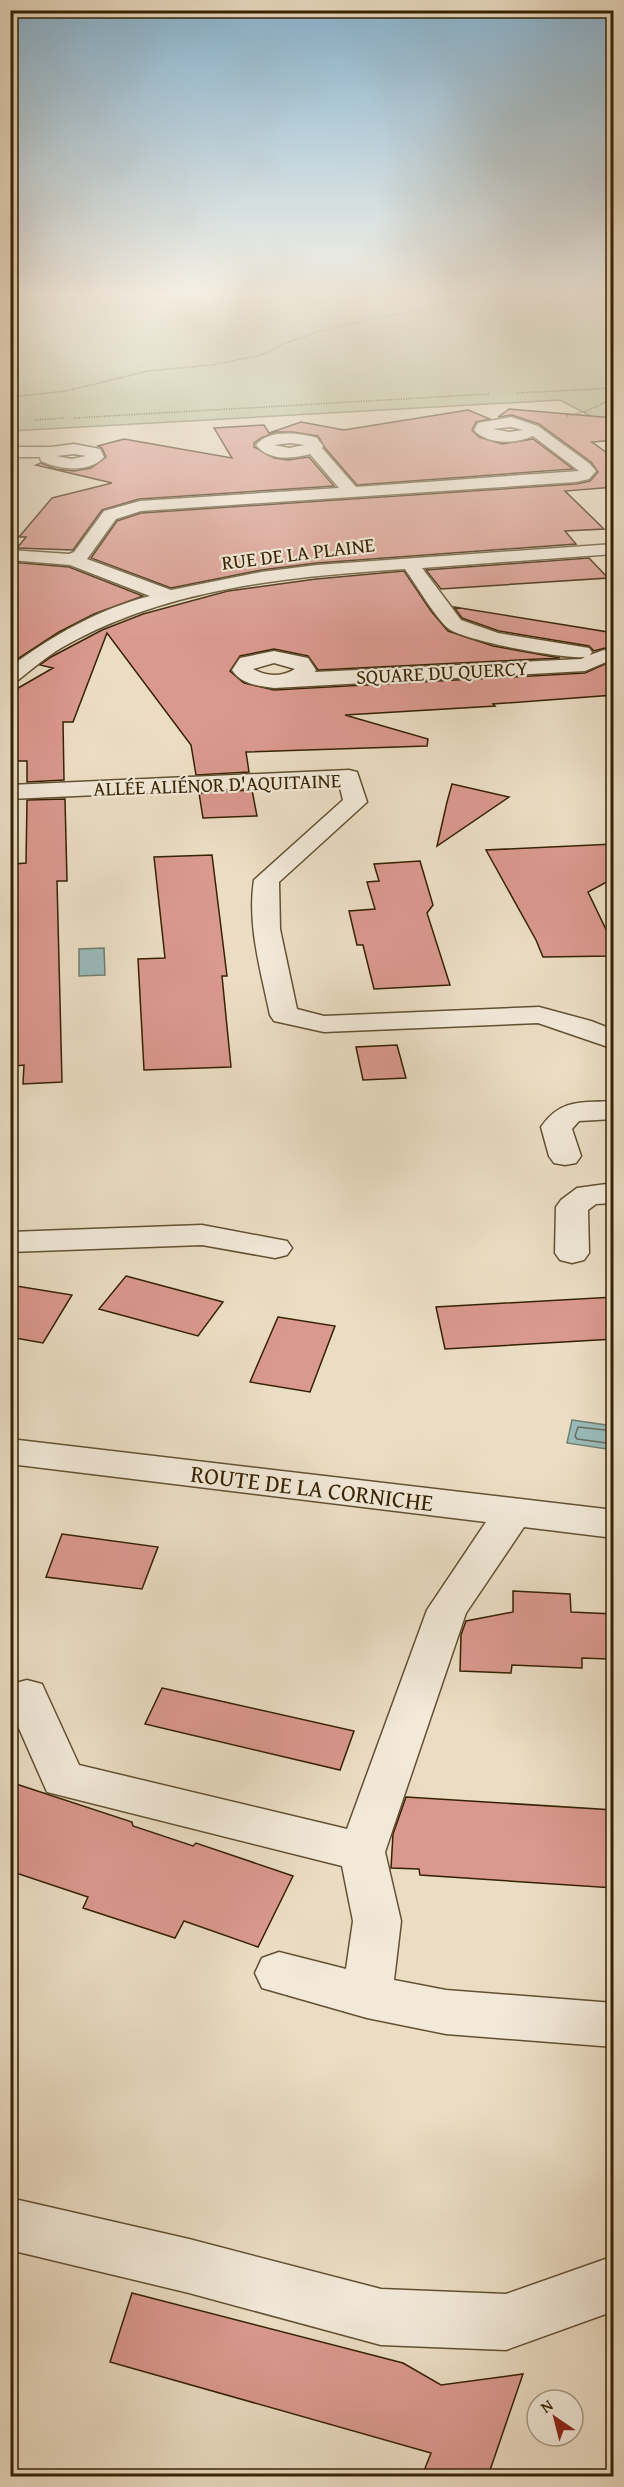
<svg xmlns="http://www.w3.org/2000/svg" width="624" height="2487" font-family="'Gentium Book Plus',serif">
<rect width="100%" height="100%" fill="#ebddc4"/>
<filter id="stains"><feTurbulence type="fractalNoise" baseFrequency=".00333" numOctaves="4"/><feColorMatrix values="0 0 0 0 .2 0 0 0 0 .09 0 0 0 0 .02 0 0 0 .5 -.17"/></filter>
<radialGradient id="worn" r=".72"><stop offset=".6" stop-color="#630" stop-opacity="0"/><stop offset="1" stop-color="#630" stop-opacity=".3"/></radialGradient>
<path fill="#b5c296" stroke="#76724c" stroke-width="1.5" d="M 11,291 L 613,291 L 613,423 L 604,423 L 560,400 L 11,431 Z"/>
<path fill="#99bbba" stroke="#717e70" stroke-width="1.5" d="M 104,948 L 105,975 L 79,976 L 79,949 Z
M 572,1420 L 613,1426 L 613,1450 L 567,1443 Z"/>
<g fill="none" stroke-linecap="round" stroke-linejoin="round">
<path stroke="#686e5e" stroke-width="1.5" d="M 614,1431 L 578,1427 L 575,1436 L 577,1439 L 614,1444"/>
</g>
<path fill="#da998f" stroke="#362202" stroke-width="1.5" d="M 509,409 L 614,418 L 614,440 L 592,442 L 614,458 L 614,487 L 565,491 L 604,529 L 565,531 L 576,544 L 317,563 L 261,570 L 171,588 L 91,558 L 117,521 L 141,513 L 576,484 L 590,481 L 598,472 L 591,462 L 539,424 L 512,415 L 498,417 Z
M 468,410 L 490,419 L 476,422 L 472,430 L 479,437 L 502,444 L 533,439 L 573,469 L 357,485 L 325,448 L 318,436 L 293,432 L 276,432 L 261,438 L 254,443 L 254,447 L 274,458 L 288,460 L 309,457 L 334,486 L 139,499 L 102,510 L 73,550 L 17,548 L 26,537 L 19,537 L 52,498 L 112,483 L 36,465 L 41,463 L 56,469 L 74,471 L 91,468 L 106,457 L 102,448 L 98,446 L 124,439 L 232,458 L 214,428 L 264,425 L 269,433 L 301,422 L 344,430 Z
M 589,558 L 608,578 L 441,589 L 426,570 Z
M 10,562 L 69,567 L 143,596 L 94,614 L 59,632 L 16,660 L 10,659 Z
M 404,571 L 431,611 L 448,631 L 493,646 L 560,658 L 318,670 L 308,656 L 274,649 L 240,656 L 230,671 L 244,683 L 274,690 L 585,673 L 614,660 L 614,695 L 493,704 L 495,706 L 345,715 L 428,739 L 427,746 L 246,752 L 249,772 L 196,775 L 191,745 L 107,633 L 73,722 L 63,722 L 64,780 L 27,782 L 27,761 L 13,761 L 13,691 L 53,668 L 40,665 L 51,657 L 102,630 L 143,614 L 228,591 L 316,579 Z
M 454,607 L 614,633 L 614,651 L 605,648 L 594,651 L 589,646 L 499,631 L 462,618 Z
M 452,784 L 509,797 L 437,846 L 447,802 Z
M 252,790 L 257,816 L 203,818 L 199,793 Z
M 65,799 L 67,881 L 57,881 L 62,1082 L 23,1084 L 24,1065 L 15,1066 L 17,986 L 15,986 L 15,967 L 10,967 L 14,864 L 26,863 L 27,800 Z
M 614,844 L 614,878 L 588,892 L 613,944 L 607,944 L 612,956 L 543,957 L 536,940 L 486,850 Z
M 212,855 L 227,976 L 222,976 L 231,1067 L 144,1070 L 138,959 L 165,958 L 154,857 Z
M 420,861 L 433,905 L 427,913 L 450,985 L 374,989 L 363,945 L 357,945 L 349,911 L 375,909 L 367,882 L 379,881 L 374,864 Z
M 397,1045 L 406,1078 L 363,1080 L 356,1047 Z
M 126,1276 L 223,1302 L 198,1336 L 99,1309 Z
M 10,1285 L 72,1295 L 43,1343 L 10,1337 Z
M 614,1297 L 614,1339 L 445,1349 L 436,1307 Z
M 278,1317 L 335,1326 L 310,1392 L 250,1382 Z
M 62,1534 L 158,1547 L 142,1589 L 46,1577 Z
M 513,1591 L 570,1594 L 571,1612 L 614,1614 L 614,1650 L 608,1649 L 608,1659 L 582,1658 L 582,1668 L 512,1665 L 511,1673 L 460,1671 L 461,1635 L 466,1621 L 513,1612 Z
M 162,1688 L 216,1700 L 354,1731 L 340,1770 L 145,1724 Z
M 10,1782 L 132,1822 L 133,1826 L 193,1846 L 196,1843 L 293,1876 L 258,1947 L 184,1921 L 175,1938 L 83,1908 L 88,1897 L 10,1871 Z
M 406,1797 L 614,1810 L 614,1888 L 420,1875 L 419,1869 L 391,1868 L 393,1834 Z
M 132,2293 L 403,2363 L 441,2385 L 523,2374 L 488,2476 L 422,2476 L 431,2453 L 110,2362 Z"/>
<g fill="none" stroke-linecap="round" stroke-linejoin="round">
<g stroke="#635132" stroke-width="3">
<path id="minor" d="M 511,417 L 538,426 L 590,464 L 596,471 L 589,479 L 576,482 L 141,511 L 116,519 L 87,559 L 171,590 L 261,572 L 317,565 L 614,544 L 614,554 L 422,568 L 461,620 L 498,633 L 589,648 L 592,652 L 590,655 L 604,650 L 611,652 L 614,655 L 611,660 L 585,671 L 274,688 C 258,686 241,684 232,670 L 240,658 L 274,651 L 308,658 L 316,670 L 315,672 L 581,659 L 585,657 C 562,659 466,641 449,629 C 437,620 415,583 405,569 C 286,577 165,588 61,648 C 46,657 31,670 17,681 L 10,683 L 10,667 C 53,635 99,609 150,596 L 70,565 L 10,560 L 10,550 L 69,554 L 74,552 L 104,511 L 140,501 L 339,488 L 310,454 C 292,459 269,461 256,445 C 269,429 299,433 317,438 L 323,446 L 322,448 L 356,487 L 579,471 L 533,436 C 516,444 487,445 474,430 L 478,423 ZM 511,427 L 523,430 L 509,432 L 493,429 ZM 290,443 L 305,445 L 289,448 L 274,445 ZM 274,663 L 295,669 C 282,677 266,677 253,669 Z
M 74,444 L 100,449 L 104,457 C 90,473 59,470 41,461 L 40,457 L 10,457 L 10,447 L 51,447 ZM 74,454 L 86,456 L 72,459 L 56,456 Z
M 349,770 L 357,772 L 367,802 L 279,882 L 280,929 L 297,1009 L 324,1016 L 539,1007 L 591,1021 L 614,1030 L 614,1049 L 538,1023 L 324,1032 L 274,1021 L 270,1015 C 261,971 247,925 254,880 L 343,800 L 339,784 L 10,799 L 10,785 Z
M 614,1101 L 614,1119 L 579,1121 L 572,1129 L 581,1156 L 576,1163 L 565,1165 L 554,1163 L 549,1156 L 541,1127 C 561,1098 582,1103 614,1101 Z
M 614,1183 L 614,1203 L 596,1204 L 588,1210 L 589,1253 L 584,1260 L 572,1263 L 560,1260 L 555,1253 L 556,1207 L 561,1200 L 577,1188 Z
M 202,1225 L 287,1241 L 292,1248 L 287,1255 L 275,1258 L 202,1245 L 10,1252 L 10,1232 Z
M 10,1439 L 614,1510 L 614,1538 L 524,1527 L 466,1613 L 385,1852 L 401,1921 L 394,1980 L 446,1990 L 614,2003 L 614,2047 L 446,2034 L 367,2018 L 262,1988 L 255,1973 L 262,1958 L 279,1952 L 346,1969 L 353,1921 L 342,1866 L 47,1792 L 10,1708 L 12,1684 L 27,1680 L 42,1684 L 79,1765 L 347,1829 L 427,1610 L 486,1522 L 10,1464 Z
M 10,2198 L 189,2239 L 381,2289 L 506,2294 L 614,2256 L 614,2311 L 506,2350 L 381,2345 L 189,2293 L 10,2250 Z"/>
</g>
<path stroke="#362202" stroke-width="1.5" stroke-dasharray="1 1.5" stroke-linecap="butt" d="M 517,393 L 614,388
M 10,397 L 66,391 L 148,371 L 211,365 L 262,355 L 283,344 L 323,330 L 475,298 L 502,295 L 614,296
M 567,416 L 587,411 L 614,398
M 74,418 L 489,394
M 35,420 L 64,418"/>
<use href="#minor" fill="#f2e9d9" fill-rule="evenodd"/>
</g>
<linearGradient id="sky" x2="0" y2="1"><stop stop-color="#88b7d6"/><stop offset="0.46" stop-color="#f6f0e4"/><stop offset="1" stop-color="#f6f0e4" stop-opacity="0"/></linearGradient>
<rect width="624" height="639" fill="url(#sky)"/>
<g text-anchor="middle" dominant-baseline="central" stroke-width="4.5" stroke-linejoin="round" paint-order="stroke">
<g font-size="20" fill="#362202" stroke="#f2e9d9">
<text transform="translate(298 553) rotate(-7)">RUE DE LA PLAINE</text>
<text transform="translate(442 672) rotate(-3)">SQUARE DU QUERCY</text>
<text transform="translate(217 784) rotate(-2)">ALLÉE ALIÉNOR D'AQUITAINE</text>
</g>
<g font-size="24" fill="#362202" stroke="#f2e9d9">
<text transform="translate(312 1488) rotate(7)">ROUTE DE LA CORNICHE</text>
</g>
</g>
<rect width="624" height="2487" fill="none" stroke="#ebddc4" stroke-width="36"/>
<rect x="12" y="12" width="600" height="2463" fill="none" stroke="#362202" stroke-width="3"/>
<rect x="18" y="18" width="588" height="2451" fill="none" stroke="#362202" stroke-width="1.5"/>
<g transform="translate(555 2418) rotate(325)"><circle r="28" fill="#f2e9d9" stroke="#a79983" stroke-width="1.5"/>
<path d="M0-4.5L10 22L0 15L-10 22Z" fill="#8f2418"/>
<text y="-9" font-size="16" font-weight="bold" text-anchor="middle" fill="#362202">N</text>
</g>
<rect width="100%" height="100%" filter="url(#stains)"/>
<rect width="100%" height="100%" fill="url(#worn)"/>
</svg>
